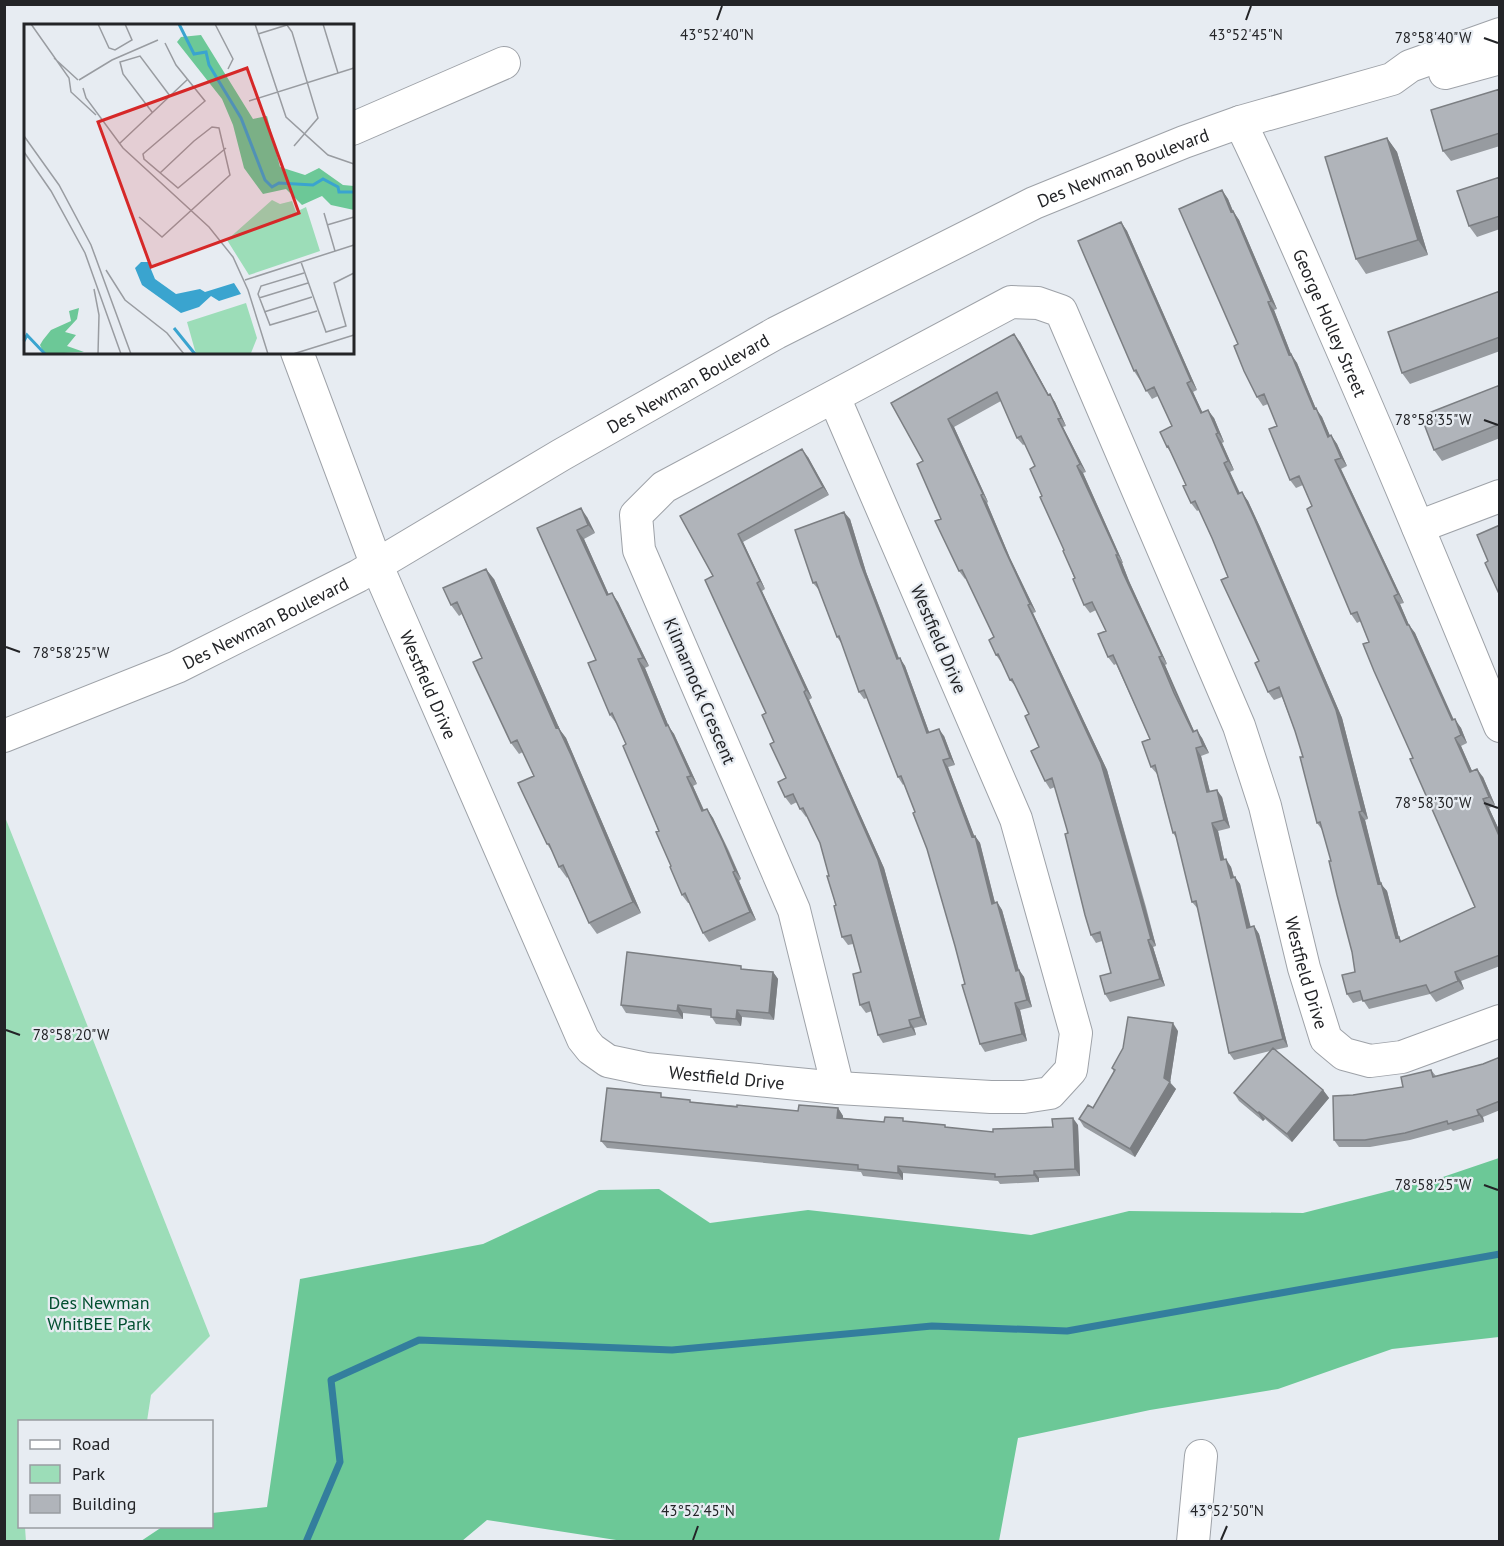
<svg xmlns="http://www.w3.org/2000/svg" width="1504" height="1546" font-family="'PT Sans',sans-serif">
<rect width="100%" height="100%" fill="#e7ecf2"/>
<path fill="#9cddb8" d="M 5,817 L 210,1336 L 151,1395 L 147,1421 L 20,1422 L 20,1526 L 25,1527 L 26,1542 L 4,1541 Z"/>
<path fill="#6cc897" d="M 1499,1158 L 1499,1337 L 1392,1349 L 1278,1389 L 1150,1410 L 1018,1438 L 999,1541 L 629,1542 L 487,1520 L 462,1541 L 141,1541 L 162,1527 L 212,1526 L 212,1513 L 267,1507 L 300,1279 L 483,1244 L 599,1190 L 659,1189 L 710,1223 L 808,1210 L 1031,1235 L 1129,1211 L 1303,1213 L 1440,1178 Z"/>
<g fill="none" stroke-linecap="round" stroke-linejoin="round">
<path stroke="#337e9d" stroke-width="7" d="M 306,1542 L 340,1462 L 331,1380 L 419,1340 L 672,1350 L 932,1326 L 1067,1331 L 1500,1254"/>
<g stroke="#9ea2a8" stroke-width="34">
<g id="minor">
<path d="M 1445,73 L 1500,58"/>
<path id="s1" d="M 1240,122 C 1270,183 1297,246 1324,308 C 1385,447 1443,586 1500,726"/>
<path d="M 352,129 L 504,63"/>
<path id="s2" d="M 297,352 L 377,566 L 583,1039 L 591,1049 L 608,1061 L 646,1069 L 838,1088 L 991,1097 L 1024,1097 L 1050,1093 L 1071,1070 L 1076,1033 L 1016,819 L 834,397"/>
<path d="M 1418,527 L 1500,496"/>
<path id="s3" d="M 4,736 L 177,667 L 358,576 L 561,455 L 776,333 L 1034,203 L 1184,142 L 1240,122 L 1392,79 L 1410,66 L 1500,34"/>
<path id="s4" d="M 838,1088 L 794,910 L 639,550 L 636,515 L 664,487 L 1011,302 L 1038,303 L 1061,311 L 1239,726 L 1265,806 L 1304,968 L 1326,1039 L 1344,1054 L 1370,1061 L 1402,1057 L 1500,1021"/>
<path d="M 1193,1542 L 1201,1456"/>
</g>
</g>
<use href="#minor" stroke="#fff" stroke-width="32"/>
</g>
<path fill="#979ba0" d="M 1500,89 L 1500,146 L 1451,161 L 1443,151 Z
M 1387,138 L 1397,152 L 1428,255 L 1366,274 L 1356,259 Z
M 1500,177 L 1500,229 L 1477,237 L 1469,226 Z
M 1222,190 L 1228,199 L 1233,211 L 1239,220 L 1277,309 L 1274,310 L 1291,354 L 1297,363 L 1316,409 L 1322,417 L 1330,436 L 1331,435 L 1337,444 L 1347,466 L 1341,469 L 1404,603 L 1400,604 L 1409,625 L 1415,633 L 1453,720 L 1461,728 L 1467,743 L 1461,746 L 1472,771 L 1483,777 L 1495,805 L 1489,808 L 1500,832 L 1500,966 L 1461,981 L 1464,989 L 1436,1002 L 1430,994 L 1369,1009 L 1363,1000 L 1353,1003 L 1347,994 L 1355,972 L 1352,952 L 1331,861 L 1323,831 L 1317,823 L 1303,757 L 1295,731 L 1282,697 L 1274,700 L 1268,692 L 1259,661 L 1228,577 L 1212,538 L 1199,510 L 1197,511 L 1191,503 L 1186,485 L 1173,456 L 1167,447 L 1172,426 L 1158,396 L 1152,399 L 1134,371 L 1121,222 L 1127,231 L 1197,390 L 1193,392 L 1202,412 L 1214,418 L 1224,442 L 1222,443 L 1234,470 L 1230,472 L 1240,493 L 1248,501 L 1260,527 L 1342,718 L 1368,819 L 1365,820 L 1373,854 L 1381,884 L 1387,891 L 1399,938 L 1402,942 L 1475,907 L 1413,758 L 1369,642 L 1361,621 L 1357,623 L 1351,614 L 1312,506 L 1303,485 L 1296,488 L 1290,480 L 1277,426 L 1268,404 L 1263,406 L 1257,397 L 1238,344 Z
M 1500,291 L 1500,351 L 1410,384 L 1402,373 Z
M 1020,342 L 1049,395 L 1055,402 L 1066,426 L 1063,427 L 1086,472 L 1083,473 L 1123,563 L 1122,563 L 1129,581 L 1167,664 L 1165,665 L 1180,701 L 1194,731 L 1202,738 L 1209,753 L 1201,756 L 1210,792 L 1222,797 L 1230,828 L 1218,831 L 1224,859 L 1231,867 L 1234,877 L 1240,884 L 1250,927 L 1254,926 L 1259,934 L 1288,1047 L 1275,1050 L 1323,1090 L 1329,1098 L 1292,1142 L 1265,1119 L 1263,1121 L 1239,1101 L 1234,1093 L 1270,1051 L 1234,1060 L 1229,1053 L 1198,909 L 1192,902 L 1177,839 L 1173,833 L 1157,774 L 1151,767 L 1150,739 L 1116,664 L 1114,665 L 1108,657 L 1106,631 L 1096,610 L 1090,613 L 1084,605 L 1064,550 L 1042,496 L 1035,466 L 1025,444 L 1023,445 L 1017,438 L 1001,401 L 954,427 L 988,502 L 987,503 L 1010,558 L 1036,612 L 1033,613 L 1107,770 L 1146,907 L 1156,946 L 1153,947 L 1165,986 L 1110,1002 L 1105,994 L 1111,973 L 1102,941 L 1096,943 L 1091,935 L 1068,833 L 1055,787 L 1050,789 L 1045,781 L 1039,747 L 1029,714 L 1016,687 L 1010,680 L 1002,662 L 1001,662 L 996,655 L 994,637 L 966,578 L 965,579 L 959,571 L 923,461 L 891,403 Z
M 1500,385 L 1500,438 L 1442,461 L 1434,450 Z
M 808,457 L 829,495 L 743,542 L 765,589 L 762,591 L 812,698 L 809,700 L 884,868 L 927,1025 L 914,1028 L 916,1035 L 883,1043 L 878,1035 L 872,1011 L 866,1013 L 860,1005 L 861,972 L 853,944 L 848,945 L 842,937 L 829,876 L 820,843 L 807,816 L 806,817 L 800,809 L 797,802 L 791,805 L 785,797 L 786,778 L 766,713 L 713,576 L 680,516 Z
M 587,517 L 595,533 L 584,539 L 609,595 L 618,602 L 649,666 L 645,668 L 669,727 L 674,734 L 697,784 L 693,786 L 704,810 L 707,809 L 713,818 L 729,851 L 741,879 L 739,881 L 756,920 L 709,942 L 703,933 L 690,903 L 688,903 L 682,895 L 626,744 L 617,723 L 616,723 L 610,715 L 596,660 L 537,528 Z
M 850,519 L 866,572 L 899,658 L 905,666 L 929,732 L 944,736 L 955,765 L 948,767 L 974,836 L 975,836 L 980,843 L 995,903 L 997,902 L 1002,910 L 1019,970 L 1024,977 L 1032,1007 L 1020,1010 L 1027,1041 L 985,1052 L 980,1044 L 955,946 L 927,849 L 915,812 L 904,784 L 903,785 L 898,777 L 867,698 L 864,699 L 859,692 L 842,644 L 837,637 L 819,590 L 813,583 Z
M 494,579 L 560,730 L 566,738 L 641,913 L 597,934 L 589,923 L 568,877 L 567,878 L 559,867 L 553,853 L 547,844 L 534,776 L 523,752 L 519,754 L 511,743 L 482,658 L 462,614 L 459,616 L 451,605 Z
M 743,969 L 773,972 L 778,979 L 774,1020 L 742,1017 L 741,1026 L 716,1024 L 711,1016 L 683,1013 L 683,1019 L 626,1013 L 621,1005 Z
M 1178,1031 L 1170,1082 L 1176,1089 L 1135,1157 L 1084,1127 L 1079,1119 L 1093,1108 L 1114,1072 L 1112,1068 Z
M 1500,1057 L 1500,1110 L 1483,1117 L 1484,1122 L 1453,1131 L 1451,1129 L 1410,1140 L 1370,1147 L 1339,1147 L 1334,1140 L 1353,1095 L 1403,1087 L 1431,1070 L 1436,1076 L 1483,1064 Z
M 664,1097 L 692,1102 L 798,1111 L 838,1108 L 843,1116 L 843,1118 L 884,1122 L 905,1122 L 945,1125 L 946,1128 L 993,1132 L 1078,1125 L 1080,1176 L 1039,1178 L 1039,1182 L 1000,1184 L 998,1181 L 903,1173 L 903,1180 L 863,1176 L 861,1172 L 607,1148 L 601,1141 Z"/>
<path fill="#7b7e82" d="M 1387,138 L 1397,152 L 1428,255 L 1418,240 Z
M 1222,190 L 1228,199 L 1237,221 L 1231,212 Z
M 1233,211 L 1239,220 L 1277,309 L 1271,301 Z
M 1121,222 L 1127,231 L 1197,390 L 1191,381 Z
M 1268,302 L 1274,310 L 1295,364 L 1289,355 Z
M 1014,334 L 1020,342 L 1053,403 L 1048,395 Z
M 1291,354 L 1297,363 L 1316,409 L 1322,417 L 1334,445 L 1328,437 L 1314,409 Z
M 1187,383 L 1193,392 L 1207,422 L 1201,413 Z
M 1050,394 L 1055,402 L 1066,426 L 1061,418 Z
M 1208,410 L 1214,418 L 1224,442 L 1218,433 Z
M 948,419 L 954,427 L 988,502 L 983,494 Z
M 1058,419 L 1063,427 L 1086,472 L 1080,464 Z
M 1216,434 L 1222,443 L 1234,470 L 1228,461 Z
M 1331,435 L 1337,444 L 1347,466 L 1341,458 Z
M 802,449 L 808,457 L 829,495 L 823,487 Z
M 1335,460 L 1341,469 L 1404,603 L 1398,594 Z
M 1224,463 L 1230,472 L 1244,503 L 1238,494 Z
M 1077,466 L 1083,473 L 1123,563 L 1118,555 Z
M 1242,492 L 1248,501 L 1260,527 L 1342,718 L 1368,819 L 1362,811 Z
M 981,495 L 987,503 L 1010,558 L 1036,612 L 1030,604 L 1005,550 Z
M 581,508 L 587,517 L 595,533 L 588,525 Z
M 844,512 L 850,519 L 866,572 L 902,667 L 897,659 L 861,565 Z
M 577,530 L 584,539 L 613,604 L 607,595 Z
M 738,534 L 743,542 L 765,589 L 760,581 Z
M 1116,555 L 1122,563 L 1129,581 L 1167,664 L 1162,656 L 1123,573 Z
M 486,569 L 494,579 L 560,730 L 566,738 L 641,913 L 633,902 Z
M 757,583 L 762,591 L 812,698 L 806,690 Z
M 612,593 L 618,602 L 649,666 L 643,658 Z
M 1394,596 L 1400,604 L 1409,625 L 1415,633 L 1458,729 L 1452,720 Z
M 1028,605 L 1033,613 L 1107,770 L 1156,946 L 1151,939 Z
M 1159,657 L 1165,665 L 1198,740 L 1193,732 Z
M 900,658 L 905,666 L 932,740 L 927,733 Z
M 638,659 L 645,668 L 669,727 L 674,734 L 697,784 L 691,776 L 666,726 Z
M 804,692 L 809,700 L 884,868 L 927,1025 L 921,1017 Z
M 1455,719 L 1461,728 L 1467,743 L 1461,735 Z
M 939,729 L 944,736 L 955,765 L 950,758 Z
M 1197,730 L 1202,738 L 1209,753 L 1203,746 Z
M 1455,738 L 1461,746 L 1476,780 L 1470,772 Z
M 1196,748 L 1201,756 L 1212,800 L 1207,792 Z
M 943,760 L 948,767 L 977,843 L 975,836 L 980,843 L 997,911 L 992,904 L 972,837 Z
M 1477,769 L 1483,777 L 1495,805 L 1489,797 Z
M 687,777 L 693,786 L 708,820 L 702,811 Z
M 1217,790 L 1222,797 L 1230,828 L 1224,820 Z
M 1483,799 L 1489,808 L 1500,832 L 1500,838 Z
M 707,809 L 713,818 L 741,879 L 735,871 Z
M 1359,812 L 1365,820 L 1381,884 L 1387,891 L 1399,938 L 1405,946 L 1396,938 L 1378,884 Z
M 1212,823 L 1218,831 L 1226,868 L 1221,860 Z
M 1226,859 L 1231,867 L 1236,885 L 1231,878 Z
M 733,872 L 739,881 L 756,920 L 750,912 Z
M 1235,877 L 1240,884 L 1253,936 L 1247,928 Z
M 997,902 L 1002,910 L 1021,978 L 1016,971 Z
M 1254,926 L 1259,934 L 1288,1047 L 1283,1039 Z
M 1148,940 L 1153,947 L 1165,986 L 1160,979 Z
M 1019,970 L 1024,977 L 1032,1007 L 1027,1000 Z
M 773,972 L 778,979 L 774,1020 L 769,1013 Z
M 1455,972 L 1461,981 L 1464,989 L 1458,981 Z
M 1015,1003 L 1020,1010 L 1027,1041 L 1022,1034 Z
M 678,1005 L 683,1013 L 683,1019 L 677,1011 Z
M 737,1010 L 742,1017 L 741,1026 L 736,1019 Z
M 909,1020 L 914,1028 L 916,1035 L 911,1027 Z
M 1173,1023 L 1178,1031 L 1170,1083 L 1176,1089 L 1135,1157 L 1130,1149 L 1164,1078 Z
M 1323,1090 L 1329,1098 L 1292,1142 L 1287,1134 Z
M 838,1108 L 843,1116 L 842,1125 L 837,1118 Z
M 1477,1110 L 1483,1117 L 1484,1122 L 1479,1115 Z
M 1259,1112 L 1265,1119 L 1263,1121 L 1258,1113 Z
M 1073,1118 L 1078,1125 L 1080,1176 L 1075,1169 Z
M 898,1166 L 903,1173 L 903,1180 L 898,1173 Z
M 1034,1171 L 1039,1178 L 1039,1182 L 1034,1175 Z"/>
<path fill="#b0b4ba" stroke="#7b7e82" stroke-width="1.5" d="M 1500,89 L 1500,133 L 1443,151 L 1431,110 Z
M 1387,138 L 1418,240 L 1356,259 L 1325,157 Z
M 1500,177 L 1500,216 L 1469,226 L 1457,191 Z
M 1222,190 L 1231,212 L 1233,211 L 1271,301 L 1268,302 L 1289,355 L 1291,354 L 1314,409 L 1316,408 L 1328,437 L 1331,435 L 1341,458 L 1335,460 L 1398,594 L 1394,596 L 1407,625 L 1409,625 L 1452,720 L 1455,719 L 1461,735 L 1455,738 L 1470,772 L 1477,769 L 1489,797 L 1483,799 L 1500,838 L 1500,955 L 1455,972 L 1458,981 L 1430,993 L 1426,985 L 1363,1001 L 1360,991 L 1347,994 L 1342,975 L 1355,972 L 1352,952 L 1337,895 L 1329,861 L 1331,861 L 1320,822 L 1317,823 L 1300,757 L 1303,757 L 1295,731 L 1279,687 L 1268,692 L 1255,663 L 1259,661 L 1221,580 L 1228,577 L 1212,538 L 1195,501 L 1191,503 L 1183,486 L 1186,485 L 1168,446 L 1167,447 L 1160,432 L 1172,426 L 1154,387 L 1146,391 L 1136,370 L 1134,371 L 1078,241 L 1121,222 L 1191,381 L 1187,383 L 1201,413 L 1208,410 L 1218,433 L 1216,434 L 1228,461 L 1224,463 L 1238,494 L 1242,492 L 1254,518 L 1336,710 L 1362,811 L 1359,812 L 1378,884 L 1381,883 L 1396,938 L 1399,937 L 1400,942 L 1475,907 L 1410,759 L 1413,758 L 1374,671 L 1363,644 L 1369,642 L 1357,612 L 1351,614 L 1307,509 L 1312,506 L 1299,476 L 1290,480 L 1269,429 L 1277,426 L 1264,394 L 1257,397 L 1244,371 L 1234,346 L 1238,344 L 1179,209 Z
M 1500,291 L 1500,337 L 1402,373 L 1388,332 Z
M 1014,334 L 1048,395 L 1050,394 L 1061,418 L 1058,419 L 1080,464 L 1077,466 L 1118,555 L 1116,555 L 1123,573 L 1162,656 L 1159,657 L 1174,693 L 1193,732 L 1197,730 L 1203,746 L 1196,748 L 1207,792 L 1217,790 L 1224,820 L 1212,823 L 1221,860 L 1226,859 L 1231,878 L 1235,877 L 1247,928 L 1254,926 L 1283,1039 L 1229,1053 L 1196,901 L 1192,902 L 1175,832 L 1173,833 L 1155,765 L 1151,767 L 1142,742 L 1150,739 L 1113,655 L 1108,657 L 1098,634 L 1106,631 L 1092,602 L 1084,605 L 1073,579 L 1075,578 L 1063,551 L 1064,550 L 1040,497 L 1042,496 L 1030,469 L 1035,466 L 1021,436 L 1017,438 L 997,392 L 948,419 L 983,494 L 981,495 L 1005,550 L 1030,604 L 1028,605 L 1101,763 L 1140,899 L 1151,939 L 1148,940 L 1160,979 L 1105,994 L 1100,976 L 1111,973 L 1100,932 L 1091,935 L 1085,915 L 1065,834 L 1068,833 L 1052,778 L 1045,781 L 1031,751 L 1039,747 L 1025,716 L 1029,714 L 1012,679 L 1010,680 L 998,654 L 996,655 L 989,640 L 994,637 L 962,570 L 959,571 L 935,521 L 941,519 L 917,464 L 923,461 L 891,403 Z
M 1500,385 L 1500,424 L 1434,450 L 1421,416 Z
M 802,449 L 823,487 L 738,534 L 760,581 L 757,583 L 806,690 L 804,692 L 878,860 L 921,1017 L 909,1020 L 911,1027 L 878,1035 L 869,1002 L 860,1005 L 853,974 L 861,972 L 851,935 L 842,937 L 834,906 L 836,905 L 827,876 L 829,876 L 820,843 L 803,808 L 800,809 L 793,794 L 785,797 L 778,782 L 786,778 L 770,744 L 774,742 L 762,715 L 766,713 L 705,580 L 713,576 L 680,516 Z
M 581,508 L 588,525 L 577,530 L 607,595 L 612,593 L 643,658 L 638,659 L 666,726 L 668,725 L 691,776 L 687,777 L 702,811 L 707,809 L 723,842 L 735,871 L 733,872 L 750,912 L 703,933 L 685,893 L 682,895 L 670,867 L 671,866 L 656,832 L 659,831 L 623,746 L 626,744 L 612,713 L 610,715 L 588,663 L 596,660 L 537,528 Z
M 844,512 L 861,565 L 897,659 L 900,658 L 927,733 L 939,729 L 950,758 L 943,760 L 972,837 L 975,836 L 992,904 L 997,902 L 1016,971 L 1019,970 L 1027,1000 L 1015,1003 L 1022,1034 L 980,1044 L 962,985 L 965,984 L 955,946 L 927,849 L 913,813 L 915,812 L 901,776 L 898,777 L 864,690 L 859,692 L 839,636 L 837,637 L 816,582 L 813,583 L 795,530 Z
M 1500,525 L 1500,596 L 1485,563 L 1488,561 L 1477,535 Z
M 486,569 L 556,728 L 558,727 L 571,755 L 633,902 L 589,923 L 563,865 L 559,867 L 549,844 L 547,844 L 518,783 L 534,776 L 517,740 L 511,743 L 473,662 L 482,658 L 457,602 L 451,605 L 443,588 Z
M 627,952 L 741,966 L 741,969 L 773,972 L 769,1013 L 737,1010 L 736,1019 L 711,1017 L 711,1009 L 678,1005 L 677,1011 L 621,1005 Z
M 1128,1017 L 1173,1023 L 1164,1078 L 1170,1082 L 1130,1149 L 1079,1119 L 1088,1105 L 1093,1108 L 1115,1070 L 1112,1068 L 1123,1048 Z
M 1273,1048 L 1323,1090 L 1287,1134 L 1259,1112 L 1258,1113 L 1234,1093 Z
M 1500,1057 L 1500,1101 L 1477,1110 L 1479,1115 L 1448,1124 L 1447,1121 L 1405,1133 L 1365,1140 L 1334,1140 L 1333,1096 L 1353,1095 L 1403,1087 L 1401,1077 L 1431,1070 L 1433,1077 L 1483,1064 Z
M 607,1088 L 661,1093 L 661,1097 L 690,1100 L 690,1102 L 737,1107 L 737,1105 L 798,1111 L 799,1105 L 838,1108 L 837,1118 L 884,1122 L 885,1117 L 903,1118 L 903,1121 L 945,1125 L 945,1127 L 993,1132 L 993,1129 L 1053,1127 L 1052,1119 L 1073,1118 L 1075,1169 L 1034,1171 L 1034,1175 L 995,1177 L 995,1174 L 898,1166 L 898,1173 L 858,1169 L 858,1165 L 601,1141 Z"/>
<path fill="none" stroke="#232427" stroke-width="2" d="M 717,20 L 722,6M 1246,20 L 1251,6M 1484,38 L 1498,43M 1484,420 L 1498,425M 6,647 L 20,652M 1484,803 L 1498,808M 6,1030 L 20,1035M 1484,1185 L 1498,1190M 693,1540 L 698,1526M 1221,1540 L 1227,1526"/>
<g text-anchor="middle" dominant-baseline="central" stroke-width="4.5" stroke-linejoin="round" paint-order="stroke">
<g font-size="18" fill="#232427" stroke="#e7ecf2">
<text stroke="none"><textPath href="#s3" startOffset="1257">Des Newman Boulevard</textPath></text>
<text stroke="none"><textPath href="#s1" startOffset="220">George Holley Street</textPath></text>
<text stroke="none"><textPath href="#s3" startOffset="771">Des Newman Boulevard</textPath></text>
<text stroke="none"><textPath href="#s3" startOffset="285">Des Newman Boulevard</textPath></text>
<text transform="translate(939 639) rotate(67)">Westfield Drive</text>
<text stroke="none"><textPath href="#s2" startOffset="358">Westfield Drive</textPath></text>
<text transform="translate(700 691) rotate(67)">Kilmarnock Crescent</text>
<text stroke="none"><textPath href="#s4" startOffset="1802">Westfield Drive</textPath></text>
<text stroke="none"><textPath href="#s2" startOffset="898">Westfield Drive</textPath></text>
</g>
<g font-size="18" fill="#024f30" stroke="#e7ecf2">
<text x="99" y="1302">Des Newman<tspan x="99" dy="21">WhitBEE Park</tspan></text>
</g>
</g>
<g transform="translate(24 24)">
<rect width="330" height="330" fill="#e7ecf2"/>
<path d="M 248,176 L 256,180 L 268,177 L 272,188 L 282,183 L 296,227 L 225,251 L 203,216 ZM 222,279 L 233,314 L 227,329 L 172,330 L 163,298 Z" fill="#9cddb8"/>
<path d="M 177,11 L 229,95 L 243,92 L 256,143 L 281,151 L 295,144 L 319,161 L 330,162 L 330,186 L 307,181 L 298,172 L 278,181 L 262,165 L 239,170 L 220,144 L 209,101 L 198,75 L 153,18 L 157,13 ZM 55,284 L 53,295 L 41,308 L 52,311 L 43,322 L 60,328 L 20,330 L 16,321 L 19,316 L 27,306 L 47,297 L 45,287 Z" fill="#6cc897"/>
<path d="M 117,238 L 124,238 L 131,255 L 152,270 L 176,265 L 181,268 L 210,259 L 217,270 L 195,277 L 187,272 L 175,283 L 157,289 L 118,261 L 111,244 Z" fill="#3aa4cf"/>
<path fill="none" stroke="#3aa4cf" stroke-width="3" d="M 155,0 L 170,30 L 182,28 L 185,41 L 217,94 L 241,156 L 248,163 L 255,159 L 289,161 L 299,155 L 314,163 L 315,168 L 330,168M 150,304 L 171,330M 0,317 L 3,311 L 21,330"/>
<path fill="none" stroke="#999ca1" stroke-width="1.5" d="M 7,0 L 45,54 L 47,68 L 72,91M 74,0 L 85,24 L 91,26 L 108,16 L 101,0M 191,0 L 209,35 L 204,45M 231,0 L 262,93 L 304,131 L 330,140M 299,0 L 314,49M 234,10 L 263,1 L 268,8 L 294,94 L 270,122M 141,19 L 152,41 L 181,77 L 119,130 L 120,135 L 154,164 L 202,124M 30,34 L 54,56M 55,56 L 88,36 L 134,16M 59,64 L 62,74 L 99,124 L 185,203 L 209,233 L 224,266 L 244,330M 225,77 L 330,44M 128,88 L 99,50 L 96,38 L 116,32 L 146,72M 0,112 L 35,161 L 67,221 L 107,330M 95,120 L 164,55M 0,128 L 27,167 L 61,229 L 97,330M 300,189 L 311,227M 115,193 L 138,213 L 206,151 L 195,104 L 188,103 L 170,117 L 136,149M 303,201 L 330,193M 277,238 L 302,308 L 322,302 L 310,259 L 330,249M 82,246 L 101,276 L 143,309 L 160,330M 280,249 L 237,262 L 234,270 L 246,301 L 293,287M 221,256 L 330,221M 70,265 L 75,291 L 74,330M 235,274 L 284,259M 240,288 L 288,273M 269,330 L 330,311"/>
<path fill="#d62828" fill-opacity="0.15" stroke="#d62828" stroke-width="3" d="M 223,44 L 275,189 L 127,243 L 74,98 Z"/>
<rect width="330" height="330" fill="none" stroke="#232427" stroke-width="3"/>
</g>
<g font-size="15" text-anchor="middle" fill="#232427" stroke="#e7ecf2" stroke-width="4.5" stroke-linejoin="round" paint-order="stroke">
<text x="717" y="40">43°52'40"N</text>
<text x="1246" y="40">43°52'45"N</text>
<text x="1433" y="43">78°58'40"W</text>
<text x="1433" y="425">78°58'35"W</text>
<text x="71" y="658">78°58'25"W</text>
<text x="1433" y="808">78°58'30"W</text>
<text x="71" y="1040">78°58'20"W</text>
<text x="1433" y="1190">78°58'25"W</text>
<text x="698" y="1516">43°52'45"N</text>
<text x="1227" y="1516">43°52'50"N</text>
</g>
<rect width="1504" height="1546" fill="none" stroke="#232427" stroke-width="12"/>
<rect x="18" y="1420" width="195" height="108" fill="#e7ecf2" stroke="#999ca1" stroke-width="1.5"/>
<rect x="30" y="1440" width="30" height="9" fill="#ffffff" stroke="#999ca1" stroke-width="1.5"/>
<text x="72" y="1450" font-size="18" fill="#232427">Road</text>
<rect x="30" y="1465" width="30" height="18" fill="#9cddb8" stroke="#999ca1" stroke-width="1.5"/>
<text x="72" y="1480" font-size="18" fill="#232427">Park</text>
<rect x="30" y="1495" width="30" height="18" fill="#b0b4ba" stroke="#999ca1" stroke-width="1.5"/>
<text x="72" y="1510" font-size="18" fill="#232427">Building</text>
</svg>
